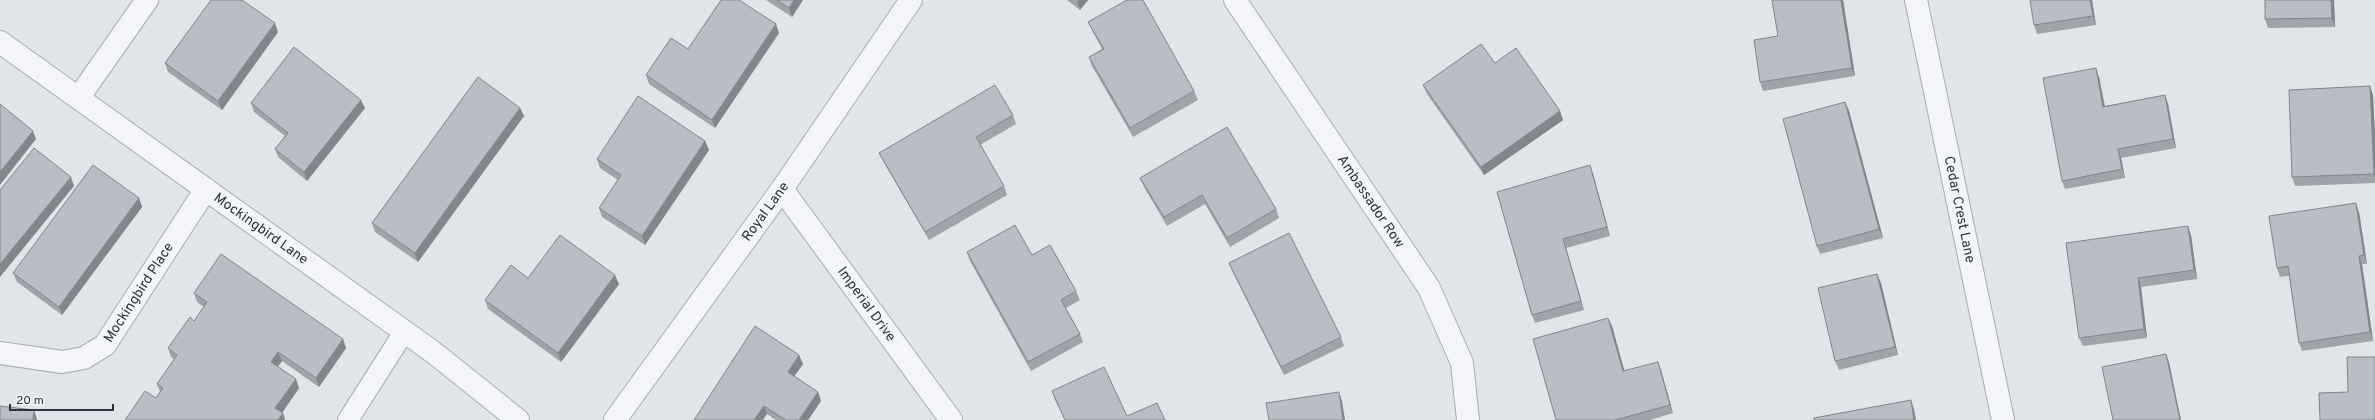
<svg xmlns="http://www.w3.org/2000/svg" width="2375" height="420" font-family="Overpass,sans-serif">
<rect width="100%" height="100%" fill="#e1e5e9"/>
<g fill="none" stroke-linecap="round" stroke-linejoin="round">
<g stroke="#a6acb3" stroke-width="22">
<path id="lane" d="M 348,420 L 404,332"/>
</g>
<g stroke="#a6acb3" stroke-width="24">
<g id="street">
<path id="s1" d="M 1235,0 L 1429,288 L 1462,363 L 1468,420"/>
<path id="s2" d="M 1916,0 L 2003,420"/>
<path id="s3" d="M 0,42 L 433,352 L 518,420"/>
<path d="M 79,97 L 147,0"/>
<path id="s4" d="M 782,189 L 951,420"/>
<path id="s5" d="M 0,353 L 62,362 L 84,358 L 105,345 L 206,189"/>
<path id="s6" d="M 615,420 L 782,189 L 911,0"/>
</g>
</g>
<use href="#lane" stroke="#f4f5f8" stroke-width="20"/>
<use href="#street" stroke="#f4f5f8" stroke-width="22"/>
</g>
<path fill="#9fa3aa" d="M 766,0 L 803,0 L 792,17 Z
M 1067,0 L 1088,0 L 1080,10 Z
M 1772,0 L 1843,0 L 1855,76 L 1763,91 L 1760,82 L 1778,36 Z
M 2030,0 L 2092,0 L 2096,25 L 2037,34 L 2034,25 Z
M 2265,0 L 2334,0 L 2335,27 L 2268,28 L 2265,19 Z
M 1088,22 L 1194,91 L 1198,100 L 1133,137 L 1092,66 L 1089,57 L 1102,49 L 1092,30 Z
M 278,32 L 222,110 L 168,72 L 165,63 Z
M 779,33 L 715,128 L 649,84 L 646,75 L 688,49 Z
M 1495,63 L 1560,111 L 1563,120 L 1484,175 L 1427,94 L 1423,85 Z
M 2099,77 L 2105,106 L 2165,95 L 2168,104 L 2176,148 L 2121,158 L 2125,178 L 2065,189 L 2062,181 Z
M 2370,86 L 2373,95 L 2375,135 L 2375,183 L 2295,186 L 2292,177 Z
M 1845,102 L 1849,111 L 1883,238 L 1820,254 L 1817,246 Z
M 251,103 L 365,108 L 307,181 L 278,157 L 275,149 L 285,136 L 254,112 Z
M 520,108 L 524,116 L 418,262 L 375,232 L 372,223 Z
M 1013,115 L 1016,124 L 980,145 L 1004,186 L 1007,195 L 929,240 L 883,161 L 879,153 Z
M 705,141 L 709,150 L 645,245 L 602,217 L 599,208 L 618,180 L 600,168 L 597,159 Z
M 1593,174 L 1610,236 L 1566,248 L 1584,310 L 1535,323 L 1532,315 L 1497,192 Z
M 1140,178 L 1276,209 L 1279,218 L 1230,247 L 1205,204 L 1167,226 L 1144,187 Z
M 139,198 L 142,207 L 62,315 L 17,282 L 13,273 Z
M 2359,212 L 2367,264 L 2362,264 L 2373,341 L 2302,351 L 2299,343 L 2289,276 L 2280,277 L 2277,268 Z
M 2191,235 L 2197,279 L 2141,287 L 2147,338 L 2083,346 L 2079,338 L 2066,243 Z
M 967,252 L 1032,255 L 1076,291 L 1080,300 L 1066,308 L 1080,334 L 1083,342 L 1031,371 L 970,261 Z
M 1229,263 L 1341,337 L 1344,346 L 1284,375 L 1232,271 Z
M 1877,274 L 1881,283 L 1898,355 L 1839,370 L 1835,361 Z
M 528,278 L 619,284 L 561,362 L 488,309 L 485,300 Z
M 194,293 L 343,339 L 346,348 L 319,387 L 282,361 L 278,367 L 299,388 L 282,413 L 283,413 L 285,420 L 125,420 L 156,398 L 160,392 L 157,384 L 174,359 L 171,357 L 168,348 L 194,321 L 204,307 L 197,302 Z
M 1608,318 L 1612,326 L 1624,371 L 1661,370 L 1673,413 L 1650,420 L 1556,420 Z
M 799,355 L 803,364 L 794,376 L 818,392 L 821,401 L 808,420 L 776,420 L 767,414 L 694,420 Z
M 1052,391 L 1127,416 L 1165,420 L 1065,420 L 1055,400 Z"/>
<path fill="#82858b" d="M 794,0 L 803,0 L 792,17 L 789,8 Z
M 1078,0 L 1088,0 L 1080,10 L 1077,1 Z
M 1841,0 L 1843,0 L 1855,76 L 1852,68 Z
M 2090,0 L 2092,0 L 2096,25 L 2093,16 Z
M 2331,0 L 2334,0 L 2335,27 L 2332,18 Z
M 275,23 L 278,32 L 222,110 L 218,101 Z
M 776,24 L 779,33 L 715,128 L 712,120 Z
M 2096,68 L 2099,77 L 2106,115 L 2103,107 Z
M 2370,86 L 2373,95 L 2375,135 L 2375,177 L 2374,174 Z
M 2165,95 L 2168,104 L 2176,148 L 2173,139 Z
M 361,100 L 365,108 L 307,181 L 304,172 Z
M 1845,102 L 1849,111 L 1883,238 L 1879,229 Z
M 520,108 L 524,116 L 418,262 L 415,253 Z
M 1560,111 L 1563,120 L 1484,175 L 1481,167 Z
M 33,131 L 36,139 L 0,185 L 0,172 Z
M 705,141 L 709,150 L 645,245 L 642,236 Z
M 2118,149 L 2121,158 L 2125,178 L 2122,169 Z
M 1590,165 L 1593,174 L 1610,236 L 1607,227 Z
M 71,177 L 74,186 L 0,277 L 0,264 Z
M 139,198 L 142,207 L 62,315 L 59,307 Z
M 2356,203 L 2359,212 L 2367,264 L 2364,255 Z
M 2188,226 L 2191,235 L 2197,279 L 2194,270 Z
M 1563,239 L 1566,248 L 1584,310 L 1581,301 Z
M 2359,256 L 2362,264 L 2373,341 L 2370,332 Z
M 1877,274 L 1881,283 L 1898,355 L 1895,347 Z
M 615,275 L 619,284 L 561,362 L 558,353 Z
M 2138,278 L 2141,287 L 2147,338 L 2144,329 Z
M 1608,318 L 1612,326 L 1627,380 L 1623,371 Z
M 343,339 L 346,348 L 319,387 L 316,378 Z
M 278,352 L 282,361 L 274,371 L 271,362 Z
M 2166,354 L 2169,362 L 2181,420 L 2180,420 Z
M 799,355 L 803,364 L 791,381 L 788,372 Z
M 1658,362 L 1661,370 L 1673,413 L 1670,405 Z
M 296,379 L 299,388 L 279,417 L 275,408 Z
M 818,392 L 821,401 L 808,420 L 799,420 Z
M 1339,392 L 1342,401 L 1345,420 L 1343,420 Z
M 1911,400 L 1914,409 L 1916,420 L 1914,420 Z
M 764,406 L 767,414 L 763,420 L 754,420 Z
M 34,410 L 37,419 L 37,420 L 33,420 Z
M 283,413 L 285,420 L 278,420 Z"/>
<path fill="#b9bec6" stroke="#82858b" d="M 211,0 L 242,0 L 275,23 L 218,101 L 165,63 Z
M 721,0 L 739,0 L 776,24 L 712,120 L 646,75 L 671,38 L 688,49 Z
M 777,0 L 794,0 L 789,8 Z
M 1127,0 L 1143,0 L 1194,91 L 1130,128 L 1089,57 L 1104,49 L 1088,22 Z
M 1772,0 L 1841,0 L 1852,68 L 1760,82 L 1754,40 L 1778,36 Z
M 2030,0 L 2090,0 L 2093,16 L 2034,25 Z
M 2265,0 L 2331,0 L 2332,18 L 2265,19 Z
M 1481,44 L 1495,63 L 1516,48 L 1560,111 L 1481,167 L 1423,85 Z
M 294,47 L 361,100 L 304,172 L 275,149 L 288,133 L 251,103 Z
M 2096,68 L 2103,107 L 2165,95 L 2173,139 L 2118,149 L 2122,169 L 2062,181 L 2043,78 Z
M 478,77 L 520,108 L 415,253 L 372,223 Z
M 995,85 L 1013,115 L 976,137 L 1004,186 L 925,232 L 879,153 Z
M 2370,86 L 2374,174 L 2292,177 L 2289,90 Z
M 638,96 L 705,141 L 642,236 L 599,208 L 621,175 L 597,159 Z
M 1845,102 L 1879,229 L 1817,246 L 1783,119 Z
M 0,104 L 33,131 L 0,172 Z
M 1227,127 L 1276,209 L 1227,238 L 1202,195 L 1164,217 L 1140,178 Z
M 34,148 L 71,177 L 0,264 L 0,190 Z
M 93,165 L 139,198 L 59,307 L 13,273 Z
M 1590,165 L 1607,227 L 1563,239 L 1581,301 L 1532,315 L 1497,192 Z
M 2356,203 L 2364,255 L 2359,256 L 2370,332 L 2299,343 L 2288,266 L 2277,268 L 2269,216 Z
M 1015,225 L 1032,255 L 1050,245 L 1076,291 L 1061,300 L 1080,334 L 1028,362 L 967,252 Z
M 2188,226 L 2194,270 L 2138,278 L 2144,329 L 2079,338 L 2066,243 Z
M 1289,233 L 1341,337 L 1281,367 L 1229,263 Z
M 560,235 L 615,275 L 558,353 L 485,300 L 511,265 L 528,278 Z
M 221,254 L 343,339 L 316,378 L 278,352 L 271,362 L 296,379 L 275,408 L 283,413 L 278,420 L 125,420 L 145,391 L 156,398 L 163,388 L 157,384 L 177,355 L 168,348 L 190,317 L 194,321 L 207,302 L 194,293 Z
M 1877,274 L 1895,347 L 1835,361 L 1818,288 Z
M 1608,318 L 1623,371 L 1658,362 L 1670,405 L 1615,420 L 1556,420 L 1533,339 Z
M 755,326 L 799,355 L 788,372 L 818,392 L 799,420 L 786,420 L 764,406 L 754,420 L 694,420 Z
M 2166,354 L 2180,420 L 2113,420 L 2102,367 Z
M 2347,357 L 2375,357 L 2375,420 L 2320,420 L 2319,393 L 2348,392 Z
M 1104,367 L 1127,416 L 1157,403 L 1165,420 L 1065,420 L 1052,391 Z
M 1339,392 L 1343,420 L 1269,420 L 1266,403 Z
M 1911,400 L 1914,420 L 1814,420 L 1814,418 Z
M 0,406 L 34,410 L 33,420 L 0,420 Z"/>
<g text-anchor="middle" dominant-baseline="central" stroke-width="4" stroke-linejoin="round" paint-order="stroke">
<g font-size="14" fill="#2a3340" stroke="#f1f4f7">
<text stroke="none"><textPath href="#s1" startOffset="243">Ambassador Row</textPath></text>
<text stroke="none"><textPath href="#s2" startOffset="214">Cedar Crest Lane</textPath></text>
<text stroke="none"><textPath href="#s6" startOffset="257">Royal Lane</textPath></text>
<text stroke="none"><textPath href="#s3" startOffset="321">Mockingbird Lane</textPath></text>
<text stroke="none"><textPath href="#s5" startOffset="172">Mockingbird Place</textPath></text>
<text stroke="none"><textPath href="#s4" startOffset="143">Imperial Drive</textPath></text>
</g>
</g>
<path d="M10 404v6h103v-6" fill="none" stroke="#2a3340" stroke-width="2"/>
<text x="16" y="404" font-size="12" fill="#2a3340" stroke="#f1f4f7" stroke-width="3" paint-order="stroke">20 m</text>
</svg>
